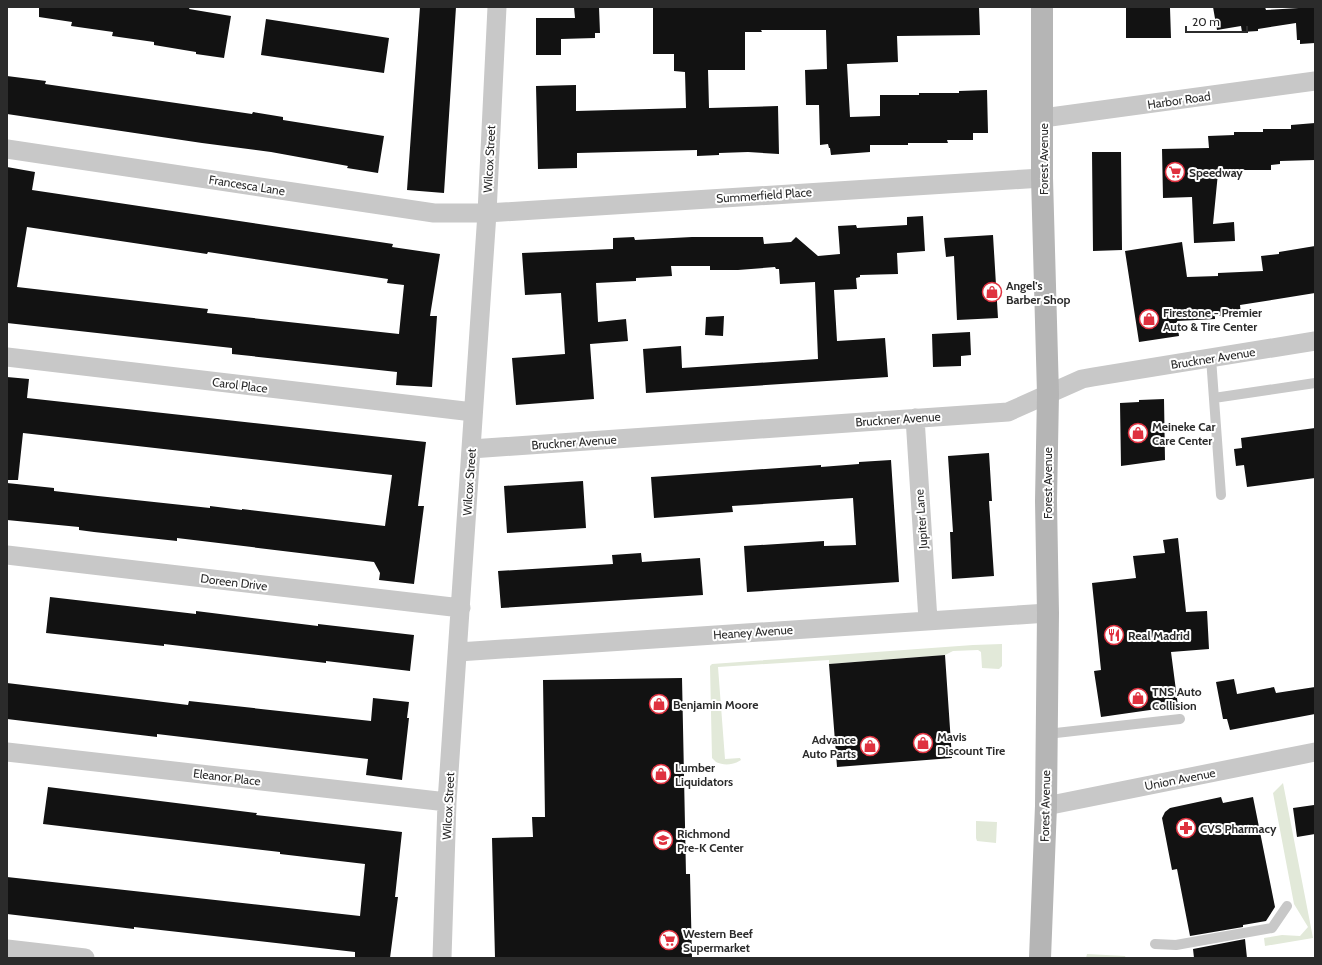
<svg xmlns="http://www.w3.org/2000/svg" width="1322" height="965" font-family="Cabin,sans-serif">
<rect width="100%" height="100%" fill="#fff"/>
<path fill="#e2e9d9" d="M 1002,644 L 1002,666 L 999,669 L 982,668 L 981,652 L 978,650 L 953,651 L 945,655 L 829,664 L 829,660 L 718,667 L 725,759 L 740,758 L 741,760 C 734,765 724,766 716,762 L 712,758 L 710,666 L 712,664 L 973,645 Z
M 1283,783 L 1313,938 L 1265,946 L 1264,938 L 1282,935 L 1300,936 L 1308,927 L 1294,904 L 1273,793 Z
M 976,821 L 997,822 L 996,843 L 977,841 L 976,838 Z
M 1087,954 L 1125,956 L 1126,958 L 1086,958 Z"/>
<path fill="#121212" fill-rule="evenodd" d="M 39,7 L 190,7 L 189,9 L 231,16 L 224,58 L 196,54 L 196,52 L 154,45 L 154,42 L 112,36 L 113,32 L 71,26 L 72,22 L 39,17 Z
M 420,7 L 456,7 L 444,193 L 407,190 Z
M 574,7 L 599,7 L 600,33 L 595,33 L 595,38 L 561,39 L 561,55 L 536,55 L 536,18 L 575,18 Z
M 653,7 L 979,7 L 980,35 L 897,36 L 898,62 L 847,64 L 850,117 L 880,116 L 880,95 L 919,95 L 919,93 L 959,93 L 959,91 L 987,90 L 988,133 L 973,133 L 973,140 L 947,140 L 948,143 L 908,143 L 908,145 L 870,145 L 870,152 L 831,155 L 830,148 L 829,148 L 828,144 L 820,145 L 819,105 L 806,105 L 805,70 L 827,69 L 826,30 L 761,30 L 762,32 L 745,32 L 745,70 L 708,70 L 709,108 L 778,106 L 779,154 L 748,152 L 719,153 L 719,155 L 697,156 L 697,150 L 577,153 L 577,168 L 538,169 L 536,86 L 576,85 L 576,111 L 686,108 L 685,72 L 674,71 L 674,54 L 653,54 Z
M 1126,7 L 1170,8 L 1171,38 L 1126,38 Z
M 1213,7 L 1265,7 L 1266,10 L 1315,7 L 1315,43 L 1300,44 L 1300,40 L 1297,40 L 1296,23 L 1258,29 L 1258,31 L 1242,32 L 1241,26 L 1217,30 Z
M 266,19 L 389,38 L 384,73 L 261,55 Z
M 7,76 L 46,81 L 45,84 L 252,114 L 253,112 L 283,117 L 283,120 L 384,136 L 378,173 L 347,168 L 348,166 L 271,152 L 202,143 L 7,114 Z
M 1315,123 L 1315,160 L 1280,161 L 1280,164 L 1271,165 L 1271,170 L 1225,170 L 1226,173 L 1218,173 L 1213,224 L 1234,222 L 1235,241 L 1194,243 L 1192,197 L 1163,198 L 1162,149 L 1209,148 L 1208,136 L 1234,135 L 1234,132 L 1263,132 L 1263,129 L 1291,129 L 1291,125 Z
M 1092,152 L 1121,152 L 1122,250 L 1093,251 Z
M 7,167 L 35,172 L 32,190 L 393,244 L 392,247 L 440,254 L 430,316 L 437,316 L 432,387 L 396,385 L 397,372 L 232,354 L 232,348 L 7,323 ZM 27,227 L 207,254 L 208,252 L 388,279 L 387,283 L 404,285 L 399,334 L 207,313 L 208,309 L 17,287 Z
M 923,216 L 925,251 L 897,253 L 898,274 L 860,275 L 860,277 L 856,278 L 857,289 L 834,290 L 837,341 L 885,338 L 888,377 L 646,393 L 643,349 L 681,346 L 682,368 L 818,359 L 815,282 L 780,284 L 779,269 L 776,269 L 775,267 L 738,270 L 710,270 L 710,266 L 671,266 L 672,276 L 636,278 L 636,281 L 596,283 L 598,322 L 626,319 L 628,341 L 590,344 L 594,399 L 516,405 L 512,358 L 565,354 L 561,293 L 525,295 L 522,253 L 613,249 L 613,238 L 634,237 L 635,240 L 692,237 L 763,237 L 764,244 L 791,242 L 796,237 L 818,256 L 840,254 L 838,226 L 856,225 L 857,228 L 907,225 L 907,217 Z
M 993,235 L 998,318 L 957,320 L 954,256 L 946,257 L 944,238 Z
M 1182,242 L 1187,277 L 1218,276 L 1218,273 L 1263,271 L 1261,256 L 1279,254 L 1279,252 L 1315,246 L 1315,293 L 1240,305 L 1241,315 L 1215,316 L 1215,319 L 1177,321 L 1179,336 L 1139,342 L 1125,251 Z
M 724,316 L 723,336 L 705,335 L 706,317 Z
M 970,332 L 971,355 L 961,356 L 961,366 L 933,367 L 932,334 Z
M 7,377 L 29,379 L 27,398 L 426,442 L 418,506 L 424,506 L 414,584 L 379,580 L 380,573 L 374,562 L 177,538 L 177,541 L 94,532 L 79,530 L 79,527 L 7,520 L 7,483 L 54,488 L 54,491 L 98,496 L 210,508 L 210,506 L 242,510 L 242,509 L 385,526 L 392,475 L 23,433 L 18,480 L 7,480 Z
M 1164,399 L 1165,460 L 1121,466 L 1120,403 L 1139,402 L 1139,400 Z
M 1315,428 L 1315,478 L 1247,487 L 1244,465 L 1236,466 L 1234,449 L 1242,448 L 1241,438 Z
M 989,453 L 992,501 L 989,501 L 994,576 L 952,579 L 950,532 L 953,532 L 948,456 Z
M 891,460 L 899,582 L 747,592 L 744,546 L 824,541 L 824,546 L 856,545 L 853,498 L 732,506 L 733,512 L 654,518 L 651,477 L 821,465 L 821,467 L 859,464 L 859,462 Z
M 583,481 L 586,528 L 507,533 L 504,486 Z
M 1178,538 L 1186,612 L 1207,611 L 1209,649 L 1171,652 L 1178,706 L 1101,717 L 1094,671 L 1101,670 L 1092,583 L 1136,578 L 1133,556 L 1165,553 L 1163,540 Z
M 641,553 L 642,562 L 700,558 L 703,595 L 501,608 L 498,571 L 613,564 L 612,555 Z
M 50,597 L 196,614 L 196,611 L 318,626 L 318,624 L 414,635 L 410,671 L 326,661 L 326,663 L 164,644 L 164,646 L 46,633 Z
M 945,655 L 952,758 L 837,767 L 829,664 Z
M 682,678 L 686,874 L 690,874 L 692,958 L 495,958 L 492,838 L 533,837 L 532,817 L 545,817 L 543,680 Z
M 1234,679 L 1237,694 L 1274,687 L 1276,693 L 1315,687 L 1315,714 L 1230,730 L 1227,719 L 1223,719 L 1216,682 Z
M 7,683 L 188,705 L 189,701 L 371,721 L 373,698 L 409,702 L 407,718 L 409,718 L 402,780 L 366,775 L 368,759 L 157,734 L 157,737 L 7,719 Z
M 48,787 L 257,813 L 256,815 L 402,832 L 395,897 L 398,897 L 390,958 L 355,958 L 355,952 L 134,927 L 134,929 L 7,914 L 7,877 L 360,916 L 365,864 L 280,854 L 280,852 L 43,824 Z
M 1221,797 L 1223,803 L 1253,797 L 1275,907 L 1266,921 L 1243,925 L 1243,927 L 1190,936 L 1177,869 L 1172,870 L 1162,818 L 1165,812 L 1170,808 Z
M 1314,805 L 1315,834 L 1297,837 L 1293,808 Z
M 1245,939 L 1247,958 L 1194,958 L 1193,949 Z"/>
<g fill="none" stroke-linecap="round" stroke-linejoin="round">
<path stroke="#c8c8c8" stroke-width="10" d="M 1211,358 L 1221,495
M 1214,398 L 1315,383
M 1047,734 L 1180,719
M 1155,944 L 1176,945 L 1272,928 L 1287,906"/>
<path stroke="#c8c8c8" stroke-width="19" d="M 1043,118 L 1315,81
M 7,149 L 434,213 L 487,213 L 1042,178
M 7,357 L 473,412
M 915,418 L 928,620
M 471,449 L 1008,412 L 1082,379 L 1093,377 L 1315,341
M 7,555 L 461,608
M 458,652 L 1048,613
M 7,752 L 447,802
M 1046,806 L 1315,752
M 7,949 L 85,958
M 442,958 L 447,802 L 487,213 L 497,7"/>
<path stroke="#b5b5b5" stroke-width="22" d="M 1040,958 L 1046,806 L 1048,613 L 1046,501 L 1048,394 L 1042,178 L 1042,7"/>
</g>
<defs>
<g id="supermarket-ring" transform="scale(1)"><circle r="9.5" fill="#fff" stroke="#df313f" stroke-width="1.5"/><path d="M-6-5.5h2.5l.6 2H6L4.5 2H-2.5L-4.4-4H-6ZM-1.5 3.2a1.3 1.3 0 1 0 .1 0ZM3 3.2a1.3 1.3 0 1 0 .1 0Z" fill="#df313f"/></g>
<g id="shop-ring" transform="scale(1)"><circle r="9.5" fill="#fff" stroke="#df313f" stroke-width="1.5"/><path d="M-5-2.5h2.3a2.7 3.5 0 0 1 5.4 0H5L5.5 6h-11ZM-1.5-2.5h3a1.5 2.3 0 0 0-3 0Z" fill="#df313f"/></g>
<g id="restaurant-ring" transform="scale(1)"><circle r="9.5" fill="#fff" stroke="#df313f" stroke-width="1.5"/><path d="M-5-6h1v4h1v-4h1v4h1v-4h1v5L-1.5 .5V6h-2V.5L-5-1ZM5-6V6H3V1.5H1.5Q1.5-4 5-6Z" fill="#df313f"/></g>
<g id="pharmacy-ring" transform="scale(1)"><circle r="9.5" fill="#fff" stroke="#df313f" stroke-width="1.5"/><path d="M-2-6h4v4h4v4h-4v4h-4v-4h-4v-4h4Z" fill="#df313f"/></g>
<g id="school-ring" transform="scale(1)"><circle r="9.5" fill="#fff" stroke="#df313f" stroke-width="1.5"/><path d="M0-5L7-2L0 1L-7-2ZM-4 1L0 2.5L4 1V4Q0 6-4 4Z" fill="#df313f"/></g>
</defs>
<g fill-rule="evenodd">
<use href="#supermarket-ring" x="1175" y="172"/>
<use href="#shop-ring" x="992" y="292"/>
<use href="#shop-ring" x="1149" y="319"/>
<use href="#shop-ring" x="1138" y="433"/>
<use href="#restaurant-ring" x="1114" y="635"/>
<use href="#shop-ring" x="1138" y="698"/>
<use href="#shop-ring" x="659" y="704"/>
<use href="#shop-ring" x="923" y="743"/>
<use href="#shop-ring" x="870" y="746"/>
<use href="#shop-ring" x="661" y="774"/>
<use href="#pharmacy-ring" x="1186" y="828"/>
<use href="#school-ring" x="663" y="840"/>
<use href="#supermarket-ring" x="669" y="940"/>
</g>
<g text-anchor="middle" dominant-baseline="central" stroke-width="4" stroke-linejoin="round" paint-order="stroke">
<g font-size="12" fill="#2b2b2b" stroke="#fff">
<text transform="translate(1179 100) rotate(-8)">Harbor Road</text>
<text transform="translate(489 159) rotate(-87)">Wilcox Street</text>
<text transform="translate(1043 159) rotate(-90)">Forest Avenue</text>
<text transform="translate(247 185) rotate(9)">Francesca Lane</text>
<text transform="translate(764 195) rotate(-4)">Summerfield Place</text>
<text transform="translate(1213 358) rotate(-9)">Bruckner Avenue</text>
<text transform="translate(240 385) rotate(7)">Carol Place</text>
<text transform="translate(898 419) rotate(-4)">Bruckner Avenue</text>
<text transform="translate(574 442) rotate(-4)">Bruckner Avenue</text>
<text transform="translate(469 482) rotate(-86)">Wilcox Street</text>
<text transform="translate(1047 483) rotate(-90)">Forest Avenue</text>
<text transform="translate(921 519) rotate(-94)">Jupiter Lane</text>
<text transform="translate(234 582) rotate(7)">Doreen Drive</text>
<text transform="translate(753 632) rotate(-4)">Heaney Avenue</text>
<text transform="translate(227 777) rotate(7)">Eleanor Place</text>
<text transform="translate(1180 779) rotate(-11)">Union Avenue</text>
<text transform="translate(448 806) rotate(-87)">Wilcox Street</text>
<text transform="translate(1045 806) rotate(-89)">Forest Avenue</text>
</g>
<g font-size="12" font-weight="bold" fill="#2b2b2b" stroke="#fff" text-anchor="start">
<text x="1189" y="172">Speedway</text>
<text x="1006" y="285">Angel's<tspan x="1006" dy="14">Barber Shop</tspan></text>
<text x="1163" y="312">Firestone - Premier<tspan x="1163" dy="14">Auto &amp; Tire Center</tspan></text>
<text x="1152" y="426">Meineke Car<tspan x="1152" dy="14">Care Center</tspan></text>
<text x="1128" y="635">Real Madrid</text>
<text x="1152" y="691">TNS Auto<tspan x="1152" dy="14">Collision</tspan></text>
<text x="673" y="704">Benjamin Moore</text>
<text x="937" y="736">Mavis<tspan x="937" dy="14">Discount Tire</tspan></text>
<text x="856" y="739" text-anchor="end">Advance<tspan x="856" dy="14">Auto Parts</tspan></text>
<text x="675" y="767">Lumber<tspan x="675" dy="14">Liquidators</tspan></text>
<text x="1200" y="828">CVS Pharmacy</text>
<text x="677" y="833">Richmond<tspan x="677" dy="14">Pre-K Center</tspan></text>
<text x="683" y="933">Western Beef<tspan x="683" dy="14">Supermarket</tspan></text>
</g>
</g>
<rect width="1322" height="965" fill="none" stroke="#2b2b2b" stroke-width="16"/>
<path d="M1186 26v6h61v-6" fill="none" stroke="#2b2b2b" stroke-width="2"/>
<text x="1192" y="26" font-size="12" fill="#2b2b2b" stroke="#ffffff" stroke-width="3" paint-order="stroke">20 m</text>
</svg>
